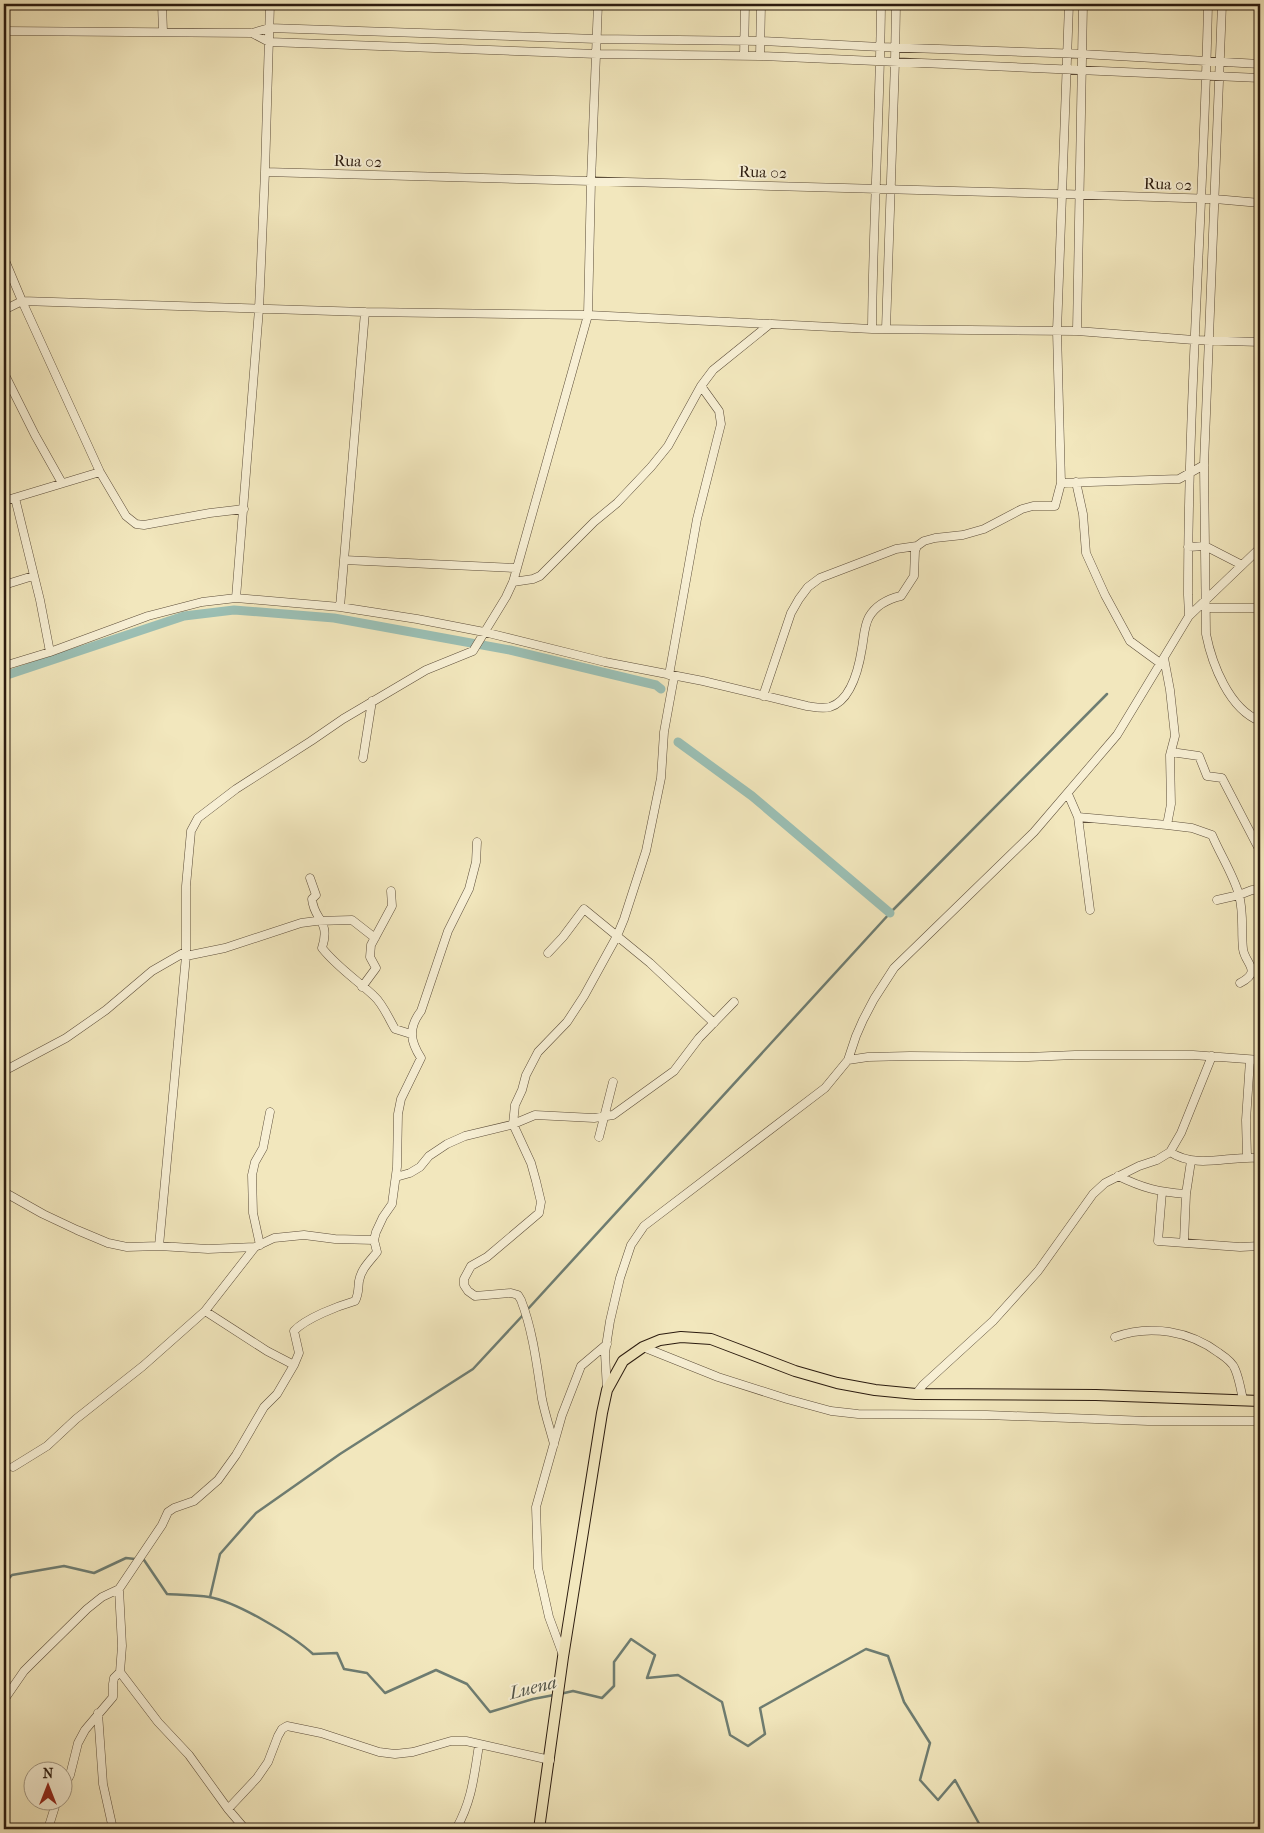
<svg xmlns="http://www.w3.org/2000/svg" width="1264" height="1833" font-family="'IM FELL French Canon',serif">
<rect width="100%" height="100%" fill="#f2e7bd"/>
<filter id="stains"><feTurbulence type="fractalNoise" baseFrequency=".004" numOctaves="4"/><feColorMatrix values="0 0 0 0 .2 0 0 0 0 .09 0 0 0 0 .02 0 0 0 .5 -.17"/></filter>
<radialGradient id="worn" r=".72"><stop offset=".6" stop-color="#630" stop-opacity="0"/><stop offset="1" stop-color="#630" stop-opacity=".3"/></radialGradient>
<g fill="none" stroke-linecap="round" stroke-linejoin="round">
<path stroke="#6e7d72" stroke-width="2.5" d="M 527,1310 L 890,913 L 1107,694
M 4,1584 L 12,1575 L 64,1566 L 94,1573 L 126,1558 L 144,1560 L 167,1594 C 181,1595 195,1595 209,1597 C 237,1602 292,1635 313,1654 L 337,1653 L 344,1669 L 367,1673 L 385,1693 L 436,1670 L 467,1684 L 490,1712 L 533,1699 L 554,1695
M 210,1597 L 220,1554 L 256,1513 L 340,1454 L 473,1369 L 524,1314
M 560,1694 L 573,1691 L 602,1698 L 614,1686 L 614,1662 L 631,1639 L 655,1655 L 647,1678 L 678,1675 L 722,1702 L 730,1735 L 748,1746 L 765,1734 L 760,1708 L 866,1649 L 888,1656 L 904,1702 L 930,1743 L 920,1780 L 938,1800 L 955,1780 L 982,1829"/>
<path stroke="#9bbfb4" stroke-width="9" d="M 4,676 L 184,616 L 234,610 L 334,618 L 510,650 L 656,685 L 661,689
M 678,742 L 752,796 L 890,913"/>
<g stroke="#5d4e3a" stroke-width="9">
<path id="minor" d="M 162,4 L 163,32
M 1222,4 L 1204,465 L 1206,634 C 1212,664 1229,709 1260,721
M 4,31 L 252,33 L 269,28 L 597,39 L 760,41 L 881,47 L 1082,54 L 1260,64
M 252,33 L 269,42 L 597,54 L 760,56 L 1260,78
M 744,56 L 745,4
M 760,56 L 761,4
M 265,172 L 1062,194 L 1215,199 L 1260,203
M 4,258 L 22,301 L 365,312 L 588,315 L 872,329 L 1077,331 L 1194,340 L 1260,342
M 4,310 L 22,301 L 100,472 L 126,516 L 136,524 L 144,525 L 210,513 L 244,509
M 872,329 C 873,220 880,112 881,4
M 886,329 L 895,61 L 896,4
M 1077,331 L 1083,4
M 4,373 L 35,435 L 62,483
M 1076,482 L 1083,514 L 1086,553 L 1105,595 L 1130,641 L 1160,663
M 1061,483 L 1179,479 L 1204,465
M 15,498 L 40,600 L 50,652
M 4,501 L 100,472
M 1188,547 L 1205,546 L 1242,565
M 344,560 L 516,568
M 513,582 L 533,579 L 540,576 L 594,522 L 617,503 L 651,467 L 668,446 L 701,386
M 4,585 L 33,576
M 236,598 L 259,309 L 265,172 L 270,4
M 340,607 L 365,312
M 1205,608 L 1260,608
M 1189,616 L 1188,595 C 1188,398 1204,201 1208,4
M 1164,658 L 1170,690 L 1175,736 L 1170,755 L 1171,804 L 1167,825 L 1192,828 L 1212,835 C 1220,854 1234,876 1239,895 C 1244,913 1241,931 1243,949 C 1245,964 1263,971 1240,983
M 4,666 L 50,652 L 148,616 L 202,602 L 236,598 L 340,607 L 417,619 L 484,632 L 605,662 L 703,681 L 807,706 C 814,707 822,709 830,707 C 852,700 859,667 862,648 C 864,637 864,626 869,617 C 876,605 888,599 901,596 L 914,576 L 915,551 L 917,546
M 669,675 L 697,519 L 721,424 L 719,411 L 701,386 L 713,370 L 770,324
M 763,696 L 791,613 L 799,599 L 808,587 L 820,578 L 896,549 L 917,546 L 924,541 L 935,538 L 963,535 L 984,529 L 1022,509 L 1033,506 L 1055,506 L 1061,483 L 1057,331 L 1069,4
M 1171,752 L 1199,756 L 1207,776 L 1222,778 L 1260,851
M 363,758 L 372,701
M 1068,794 L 1078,817 L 1090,910
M 1078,817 L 1167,825
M 310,878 L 316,895 L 312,899 C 314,921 331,920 322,948 C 337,967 357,980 374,996 C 383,1004 389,1019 395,1029 L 411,1034
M 1217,900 L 1239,895 L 1252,890 L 1260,890
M 548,953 L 563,937 L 584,909 L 650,963 L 714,1023
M 186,956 L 225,948 L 301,923 L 316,921 L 352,920 L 375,938
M 362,987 L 376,968 L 370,957 L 371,945 L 392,906 L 391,891
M 848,1060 L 868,1057 L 910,1056 L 1028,1057 L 1075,1055 L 1193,1055 L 1260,1060
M 4,1071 L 66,1038 L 106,1010 L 152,971 L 185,952
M 599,1137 L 613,1082
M 1170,1152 C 1198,1170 1229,1155 1260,1158
M 1247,1157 L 1246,1120 L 1250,1060
M 1118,1176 C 1143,1188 1158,1192 1186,1194
M 396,1177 L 410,1173 L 420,1167 L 429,1156 L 447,1144 L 465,1136 L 511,1125 L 535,1115 L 594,1118 L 613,1115 L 674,1071 L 699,1038 L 734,1002
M 4,1192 L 43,1214 L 77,1230 L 108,1243 L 127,1247 L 159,1246 L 208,1249 L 255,1247 L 274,1238 L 304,1235 L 335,1239 L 374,1240
M 1162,1192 L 1158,1241 L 1240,1247 L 1260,1246
M 1184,1242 L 1186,1194 L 1191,1161
M 260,1245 L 253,1213 L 252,1175 L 255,1162 L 263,1148 L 270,1112
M 159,1246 L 186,956 L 186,886 L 191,831 L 198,818 L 236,789 L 311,741 L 343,719 L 426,670 L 473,651 L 506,597 L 513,582 L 588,315 L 591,181 L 598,4
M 205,1311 L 267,1351 L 294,1365
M 1115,1337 C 1150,1324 1190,1331 1219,1353 C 1225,1357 1233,1363 1235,1369 C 1239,1378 1241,1390 1243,1400
M 643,1347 L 718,1377 L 787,1399 L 831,1411 L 858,1414 L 987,1415 L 1148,1421 L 1260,1421
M 607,1390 L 605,1353 L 610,1321 L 620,1278 L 631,1245 L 644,1226 L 825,1088 L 848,1060 L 856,1036 L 863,1020 L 874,999 L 894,968 L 1034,832 L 1117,735 L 1189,616 L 1260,548
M 916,1394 L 923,1385 L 993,1321 L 1038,1271 L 1093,1194 L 1105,1183 L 1139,1166 L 1157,1160 L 1170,1152 L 1181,1133 L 1212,1056
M 554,1444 C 550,1429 545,1414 542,1399 C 537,1366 533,1331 521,1300 L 518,1295 L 511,1293 L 475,1296 L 468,1291 L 464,1285 L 464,1279 L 471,1266 L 487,1257 L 539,1213 L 541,1202 L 536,1181 L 531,1163 L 513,1124 L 515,1105 L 522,1090 L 526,1075 L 538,1052 L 567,1022 L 584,996 L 617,936 L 624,919 L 646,851 L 661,778 L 664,732 L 674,677
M 13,1467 L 47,1446 L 76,1419 L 143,1366 L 205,1311 L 255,1247
M 563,1655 L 549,1617 L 538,1568 L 536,1507 L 562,1415 L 581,1366 L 607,1344
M 120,1672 L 158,1722 L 189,1755 L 228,1809 L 245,1829
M 4,1700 L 24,1671 L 33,1662 L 87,1609 L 102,1597 L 119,1589 L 162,1525 L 168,1512 L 174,1508 L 194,1501 L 218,1480 L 236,1455 L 264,1407 L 277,1394 L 294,1365 L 299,1353 L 294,1331 C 306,1318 338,1306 355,1301 C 359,1294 358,1288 359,1281 C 361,1269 370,1261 377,1252 L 374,1240 L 376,1232 L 383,1217 L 392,1204 L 397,1167 L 398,1114 L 401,1099 L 421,1058 C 410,1041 408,1028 421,1011 L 448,931 L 469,889 L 476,862 L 477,842
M 98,1713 L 103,1784 L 113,1829
M 62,1790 L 70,1775 L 78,1743 L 85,1730 L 113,1697 L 113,1684 L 114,1678 L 120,1672 L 122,1646 L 119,1589
M 228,1809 L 257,1778 L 268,1762 L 278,1736 L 282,1729 L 287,1726 L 321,1733 L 379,1752 L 395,1754 L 413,1752 L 451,1741 L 466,1741 L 550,1760
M 48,1829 L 57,1800
M 456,1829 C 472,1801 474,1776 479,1745"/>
</g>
<g stroke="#2b1b0f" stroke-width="12">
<path id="major" d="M 539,1829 L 563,1657 L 602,1413 L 607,1390 L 623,1361 L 643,1347 L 660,1340 L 681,1337 L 711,1339 L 795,1371 L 837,1383 L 875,1390 L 916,1394 L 1096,1395 L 1260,1401"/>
</g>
<use href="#minor" stroke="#f7efd4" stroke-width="8"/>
<use href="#major" stroke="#f2e7bd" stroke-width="10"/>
</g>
<g text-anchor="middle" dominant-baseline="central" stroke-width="4" stroke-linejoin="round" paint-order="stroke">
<g font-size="16" fill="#2b1b0f" stroke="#f7efd4">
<text transform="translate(358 161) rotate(2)">Rua 02</text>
<text transform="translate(763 172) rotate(2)">Rua 02</text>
<text transform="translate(1168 184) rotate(2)">Rua 02</text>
</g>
<g font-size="18" font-style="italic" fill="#525449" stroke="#f7efd4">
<text transform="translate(533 1688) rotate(-14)">Luena</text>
</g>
</g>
<rect width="1264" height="1833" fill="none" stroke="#f2e7bd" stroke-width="20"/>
<rect x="5" y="5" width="1254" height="1823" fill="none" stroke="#2b1b0f" stroke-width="2.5"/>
<rect x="10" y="10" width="1244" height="1813" fill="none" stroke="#2b1b0f"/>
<g transform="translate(48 1786)"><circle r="24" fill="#f7efd4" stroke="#a59a85"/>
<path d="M0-4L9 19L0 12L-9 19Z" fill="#8f2418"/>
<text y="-8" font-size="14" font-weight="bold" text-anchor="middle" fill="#2b1b0f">N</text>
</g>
<rect width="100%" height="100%" filter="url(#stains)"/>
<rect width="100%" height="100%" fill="url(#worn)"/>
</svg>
